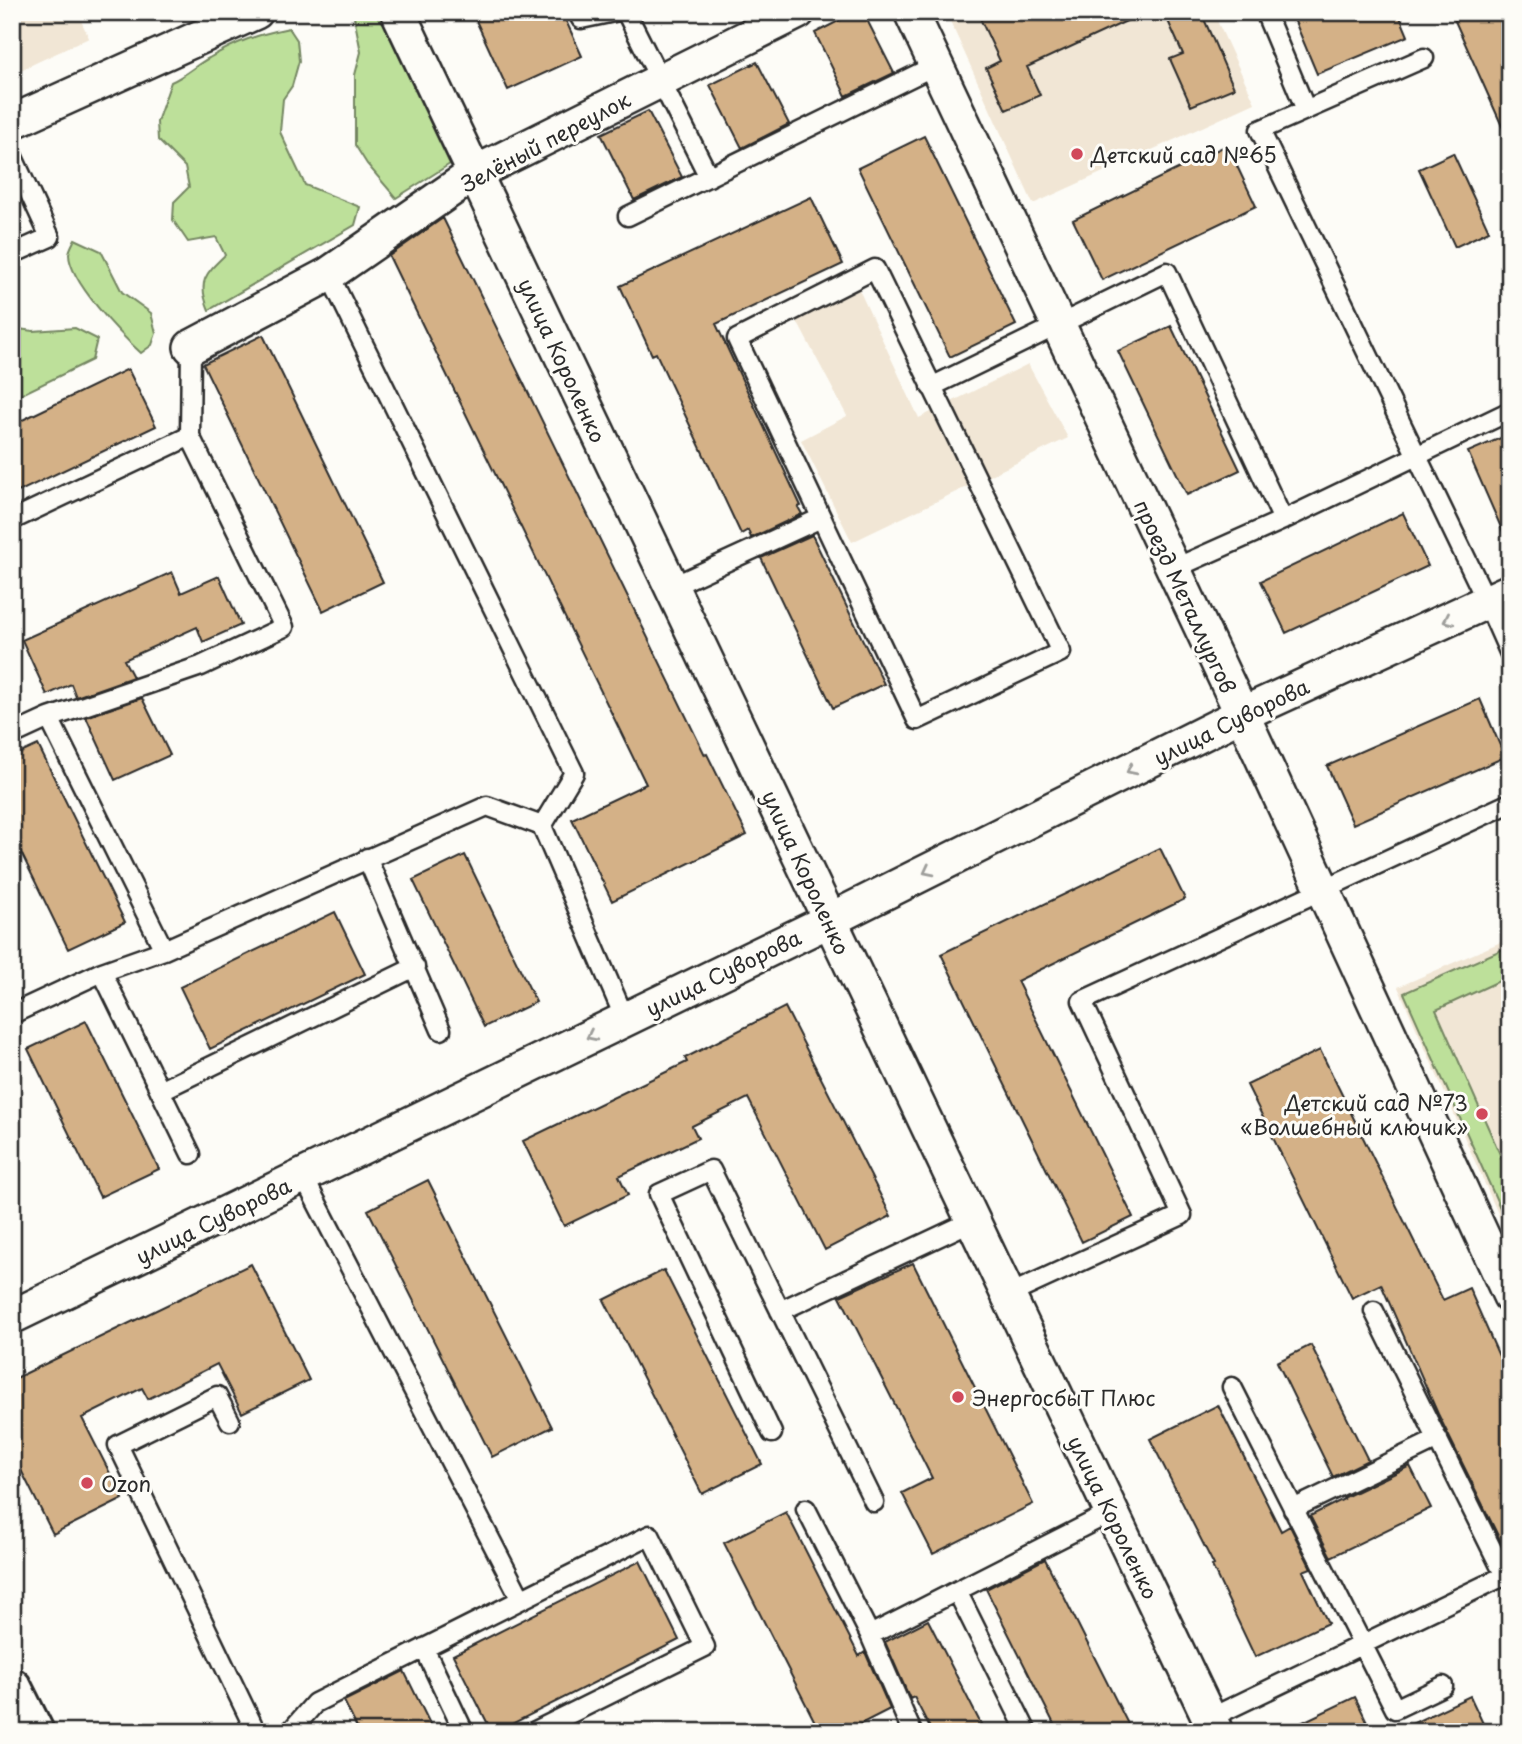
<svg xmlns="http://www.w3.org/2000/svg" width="1522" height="1744" font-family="'Playpen Sans',sans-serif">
<rect width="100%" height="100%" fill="#fdfcf7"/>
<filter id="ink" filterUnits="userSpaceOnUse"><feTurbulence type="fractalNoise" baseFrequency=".0143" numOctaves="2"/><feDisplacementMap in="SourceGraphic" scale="14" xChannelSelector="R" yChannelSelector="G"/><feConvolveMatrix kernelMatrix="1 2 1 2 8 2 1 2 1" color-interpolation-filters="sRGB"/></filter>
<g filter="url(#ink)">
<path fill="#f1e6d5" d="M 12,12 L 77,12 L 89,38 L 12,74 Z
M 946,12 L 1213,12 L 1255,103 L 1033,204 Z
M 854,279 L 919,418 L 1028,364 L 1068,438 L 852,542 L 801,440 L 847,416 L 791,310 Z
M 1510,938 L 1510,1241 L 1398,987 Z"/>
<path fill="#bde09a" stroke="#748662" stroke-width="2" d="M 353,12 L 378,12 L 450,164 L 396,198 L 367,164 L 355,145 L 355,75 L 361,52 Z
M 289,28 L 297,40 L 299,61 L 292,86 L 283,99 L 280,132 L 305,185 L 360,207 L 355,225 L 209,310 C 197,282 205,274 225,255 L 216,237 L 188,242 L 173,220 L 174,202 L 189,187 L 185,167 L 158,140 L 157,122 L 171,82 C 185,76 196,65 209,58 C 238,41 256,35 289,28 Z
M 75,239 L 101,251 L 122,292 L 151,313 L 156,333 L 152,345 L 141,353 C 121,335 69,281 69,254 C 69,250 73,243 75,239 Z
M 12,328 L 33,331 L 75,328 L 97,339 L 92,360 L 12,399 Z
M 1510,946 L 1510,976 L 1436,1010 L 1510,1177 L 1510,1230 L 1404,993 Z"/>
<path fill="#d4b187" stroke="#2b2b2b" stroke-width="2" d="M 472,12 L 562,12 L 582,56 L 508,90 Z
M 856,12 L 863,12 L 894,73 L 846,96 L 815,33 Z
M 977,12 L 1146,12 L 1027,67 L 1040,95 L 1006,110 L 986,68 L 1000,61 Z
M 1164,12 L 1201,12 L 1234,88 L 1191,106 L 1170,59 L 1183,54 Z
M 1291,12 L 1398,12 L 1408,36 L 1317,74 Z
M 1451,12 L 1510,12 L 1510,144 Z
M 757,62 L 789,124 L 742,148 L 710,85 Z
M 648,111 L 682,177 L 634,200 L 601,134 Z
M 924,136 L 1016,325 L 950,357 L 858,168 Z
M 1227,145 L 1256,206 L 1102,280 L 1073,220 Z
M 1453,153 L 1489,231 L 1455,247 L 1419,169 Z
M 811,197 L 843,264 L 716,324 L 801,506 L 798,507 L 802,514 L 751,538 L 748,530 L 741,534 L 656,353 L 652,355 L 620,286 Z
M 443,218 L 705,755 L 707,754 L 747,835 L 612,901 L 572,819 L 646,784 L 389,256 Z
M 1171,326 L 1240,470 L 1187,495 L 1118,351 Z
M 263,335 L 383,582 L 323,611 L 203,364 Z
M 128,369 L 156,426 L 12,495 L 12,425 Z
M 1510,434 L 1510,548 L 1468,452 Z
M 1403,513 L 1428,566 L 1286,633 L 1261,581 Z
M 812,535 L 884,684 L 833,708 L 761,558 Z
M 172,572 L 181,593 L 219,576 L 241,625 L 203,642 L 197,627 L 124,660 L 133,677 L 76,697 L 71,684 L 47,695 L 22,640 Z
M 142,698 L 170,755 L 115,780 L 86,717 Z
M 1480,699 L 1505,757 L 1353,824 L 1327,766 Z
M 38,745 L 125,922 L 68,949 L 12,834 L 12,757 Z
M 1160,848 L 1185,899 L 1017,981 L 1133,1217 L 1082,1242 L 941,954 Z
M 465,855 L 536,1002 L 484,1027 L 413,880 Z
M 335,912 L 365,974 L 210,1049 L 180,987 Z
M 785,1007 L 891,1216 L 825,1250 L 748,1098 L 692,1126 L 698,1138 L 619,1176 L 628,1195 L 564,1226 L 523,1141 L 687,1062 L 685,1058 Z
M 86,1021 L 159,1169 L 100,1197 L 28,1049 Z
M 1320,1050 L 1443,1300 L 1469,1288 L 1510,1381 L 1510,1560 L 1438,1414 L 1381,1284 L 1352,1298 L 1247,1085 Z
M 428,1180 L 552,1427 L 492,1457 L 368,1210 Z
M 913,1263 L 1033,1504 L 933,1554 L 902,1493 L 932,1478 L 840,1296 Z
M 251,1264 L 309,1380 L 242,1413 L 217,1364 L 148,1399 L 142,1388 L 82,1418 L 123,1499 L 53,1534 L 12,1452 L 12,1380 Z
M 664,1270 L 762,1464 L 702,1494 L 604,1300 Z
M 1311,1345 L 1368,1460 L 1333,1477 L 1277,1362 Z
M 1218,1405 L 1281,1531 L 1290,1526 L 1311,1568 L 1303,1571 L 1328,1623 L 1255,1657 L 1212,1566 L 1214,1565 L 1150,1439 Z
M 1410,1466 L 1431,1508 L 1331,1557 L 1310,1516 L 1344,1499 L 1343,1498 Z
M 786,1512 L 859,1656 L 865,1652 L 890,1709 L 845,1732 L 820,1732 L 724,1543 Z
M 1045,1559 L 1132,1732 L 1058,1732 L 986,1589 Z
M 640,1561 L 679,1640 L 496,1732 L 492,1732 L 453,1655 Z
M 928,1620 L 985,1732 L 932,1732 L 914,1697 L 910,1699 L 885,1642 Z
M 404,1671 L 434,1732 L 359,1732 L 344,1701 Z
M 1470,1696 L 1487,1732 L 1395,1732 Z
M 1355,1697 L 1372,1732 L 1282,1732 Z"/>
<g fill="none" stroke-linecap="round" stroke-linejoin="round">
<g stroke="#2b2b2b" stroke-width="23">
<path id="service" d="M 578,12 L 581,19 L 614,12
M 626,12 L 709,177
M 1265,12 L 1306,110
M 1424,58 L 1260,130 L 1487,602 L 1510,654
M 12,155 L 50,237 L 12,254
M 628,216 L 936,65
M 875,269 L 1061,652 L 917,720 L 737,339 Z
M 329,274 L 574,773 L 542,826
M 931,387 L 1167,272 L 1283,520
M 12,520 L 190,436
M 1173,569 L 1283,520 L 1510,411
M 671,587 L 821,518
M 49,718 L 164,950
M 12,735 L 49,718 L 201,666 L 284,627 L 190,436 L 191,347
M 367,858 L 441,1030
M 102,972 L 191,1154
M 12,1014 L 102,972 L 164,950 L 487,806 L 542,826 L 625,1019
M 160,1091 L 415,967
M 303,1176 L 521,1599
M 1008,1295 L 1182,1215 L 1082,1001 L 1510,803
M 780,1311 L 972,1221
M 1374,1311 L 1505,1576
M 1232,1387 L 1395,1709 L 1443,1686
M 230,1421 L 217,1396 L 118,1445 L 256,1732
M 772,1433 L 659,1194 L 711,1170 L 874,1502
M 806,1509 L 870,1635 L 912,1732
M 1293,1509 L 1438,1439
M 957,1591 L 1027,1732
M 870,1635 L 1112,1512
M 424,1648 L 464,1732
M 1210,1718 L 1510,1573
M 290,1732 L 315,1703 L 650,1535 L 705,1647 L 533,1732"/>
</g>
<g stroke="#2b2b2b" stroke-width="38">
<path id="minor" d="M 398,12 L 1216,1732
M 911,12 L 1242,714 L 1510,1296
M 12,122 L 256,12
M 191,347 L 329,274 L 475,173 L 798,12
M 12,1317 L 830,920 L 1242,714 L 1510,591"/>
</g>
<g stroke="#2b2b2b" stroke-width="44">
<path id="secondary" d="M 12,1688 L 34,1732"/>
</g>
<use href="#service" stroke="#fdfcf7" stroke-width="18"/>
<use href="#minor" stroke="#fdfcf7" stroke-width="33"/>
<use href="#secondary" stroke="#fdfcf7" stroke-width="38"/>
</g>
<defs><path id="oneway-chevron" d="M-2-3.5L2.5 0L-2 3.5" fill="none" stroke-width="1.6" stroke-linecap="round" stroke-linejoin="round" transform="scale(1.75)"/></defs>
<g stroke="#9e9e9b">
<use href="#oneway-chevron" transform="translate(1448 620) rotate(155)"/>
<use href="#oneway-chevron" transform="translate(1131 770) rotate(153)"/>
<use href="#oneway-chevron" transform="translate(928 871) rotate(153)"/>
<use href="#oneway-chevron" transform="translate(591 1036) rotate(154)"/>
</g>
</g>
<g fill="#d1495b" stroke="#fdfcf7" stroke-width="2.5">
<circle cx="1077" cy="154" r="7"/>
<circle cx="1482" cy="1114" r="7"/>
<circle cx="958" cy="1397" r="7"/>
<circle cx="87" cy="1483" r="7"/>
</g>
<g text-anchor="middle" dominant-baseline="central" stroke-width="6" stroke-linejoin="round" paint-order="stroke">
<g font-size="21" fill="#2b2b2b" stroke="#fdfcf7">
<text transform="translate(545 141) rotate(-28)">Зелёный переулок</text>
<text transform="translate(563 360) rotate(65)">улица Короленко</text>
<text transform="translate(1186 596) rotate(65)">проезд Металлургов</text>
<text transform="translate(1231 721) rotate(-26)">улица Суворова</text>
<text transform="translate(807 872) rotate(65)">улица Короленко</text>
<text transform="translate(723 972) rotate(-26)">улица Суворова</text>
<text transform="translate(213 1220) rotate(-26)">улица Суворова</text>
<text transform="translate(1114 1517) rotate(64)">улица Короленко</text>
</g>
<g font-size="21" fill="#2b2b2b" stroke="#fdfcf7" text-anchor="start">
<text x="1091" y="154">Детский сад №65</text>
<text x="1468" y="1102" text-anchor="end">Детский сад №73<tspan x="1468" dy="24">«Волшебный ключик»</tspan></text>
<text x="972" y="1397">ЭнергосбыТ Плюс</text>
<text x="101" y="1483">Ozon</text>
</g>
</g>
<rect width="1522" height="1744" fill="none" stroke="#fdfcf7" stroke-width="42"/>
<rect x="21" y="21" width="1480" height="1702" fill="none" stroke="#2b2b2b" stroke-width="2.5" filter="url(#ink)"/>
</svg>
